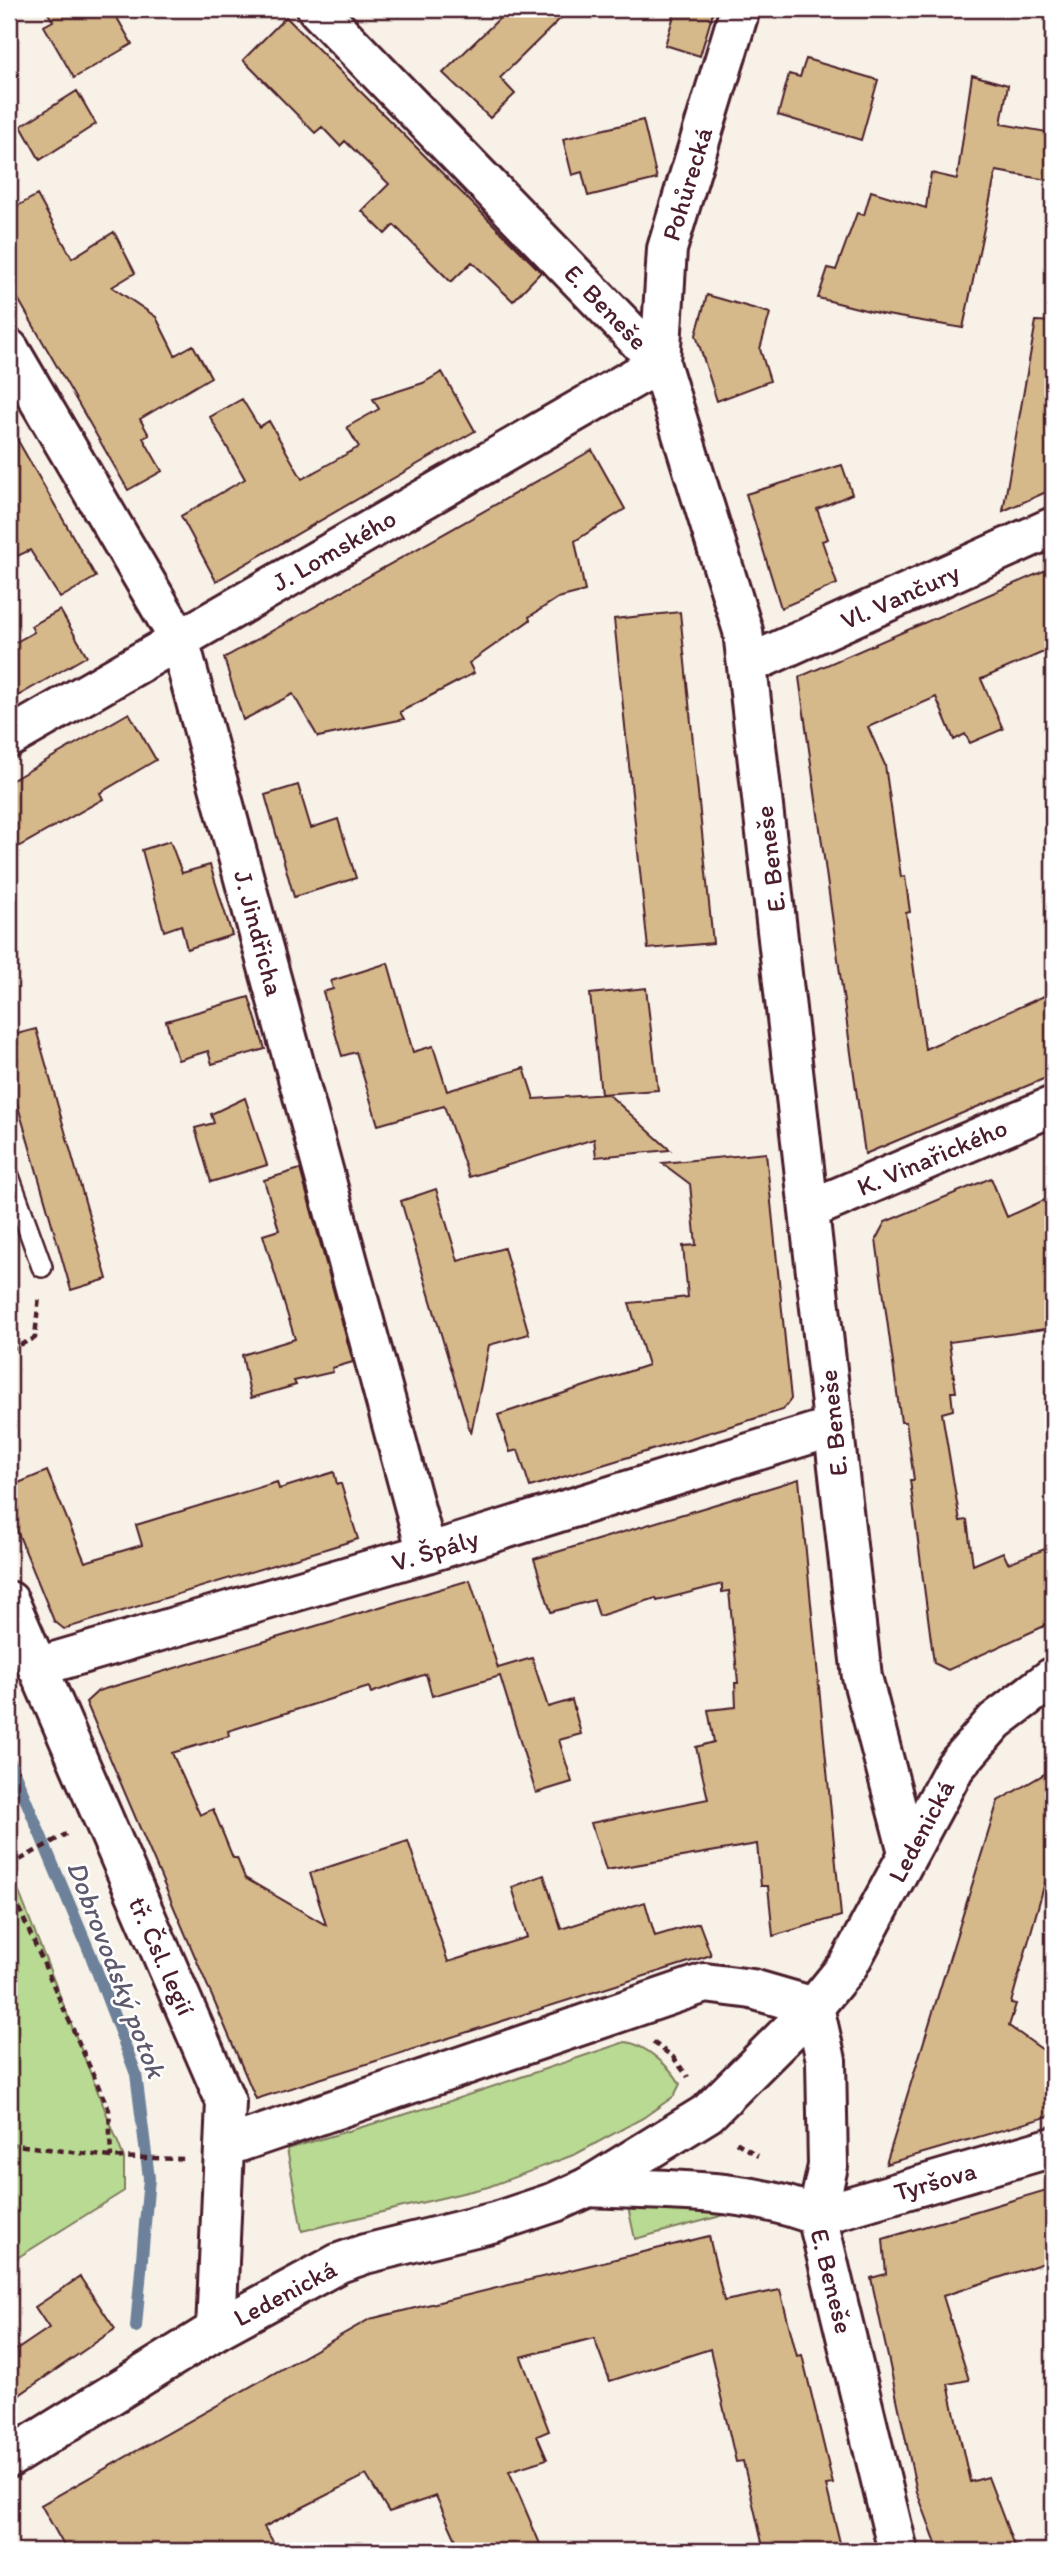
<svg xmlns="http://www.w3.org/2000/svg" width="1062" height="2560" font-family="Itim,sans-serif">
<rect width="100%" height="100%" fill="#f7f1e8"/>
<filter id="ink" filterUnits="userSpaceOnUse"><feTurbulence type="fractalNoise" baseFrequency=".0143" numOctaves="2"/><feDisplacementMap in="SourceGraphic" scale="14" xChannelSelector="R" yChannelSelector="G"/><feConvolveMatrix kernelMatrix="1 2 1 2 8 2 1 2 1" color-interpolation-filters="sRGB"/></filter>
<g filter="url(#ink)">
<path fill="#b8da93" stroke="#817c5f" stroke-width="2" d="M 9,1867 L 124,2158 L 124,2191 L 9,2263 Z
M 625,2042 C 643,2043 672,2068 680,2084 L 674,2096 L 643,2118 L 576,2154 L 488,2187 L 302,2231 L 287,2149 L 447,2102 Z
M 654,2206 L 732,2213 L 635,2239 L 628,2207 Z"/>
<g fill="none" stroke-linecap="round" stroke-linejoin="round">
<path stroke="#6d829a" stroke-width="12" d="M 9,1760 L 90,1953 L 136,2074 L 149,2178 L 136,2327"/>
</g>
<path fill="#d5b98a" stroke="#4a1f2b" stroke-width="2" d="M 45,9 L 112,9 L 132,44 L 74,78 L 44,26 L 53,21 Z
M 509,9 L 570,9 L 500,78 L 515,94 L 490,118 L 443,73 Z
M 676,9 L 714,9 L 700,56 L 665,45 Z
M 286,17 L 541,272 L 513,301 L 472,262 L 451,282 L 394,225 L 385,234 L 362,211 L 389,184 L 345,141 L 340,146 L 322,127 L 315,133 L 243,60 Z
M 806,59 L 878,80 L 861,140 L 778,115 L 789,74 L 800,77 Z
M 972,75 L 1008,85 L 1001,124 L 1053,133 L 1053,181 L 996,171 L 963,328 L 881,314 L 818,298 L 828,268 L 836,270 L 857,213 L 864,215 L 871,191 L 926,208 L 931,173 L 957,179 Z
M 77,91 L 96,124 L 40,160 L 21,126 Z
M 643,120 L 657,179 L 588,196 L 582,172 L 572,175 L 563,139 Z
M 37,195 L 72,258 L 114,232 L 135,273 L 112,287 L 156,317 L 175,355 L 193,345 L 211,377 L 140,419 L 149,435 L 143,438 L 162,471 L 128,490 L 9,283 L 9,211 Z
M 707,295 L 770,313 L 760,349 L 770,381 L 717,401 L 696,335 Z
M 1036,321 L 1053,322 L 1053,489 L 1003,511 Z
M 442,372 L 475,431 L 216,581 L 181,516 L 245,479 L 210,417 L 242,399 L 259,427 L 269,421 L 302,479 L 359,447 L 347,427 L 379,409 L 373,399 L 423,383 Z
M 9,425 L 96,577 L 60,598 L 30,550 L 9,560 Z
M 592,450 L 625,509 L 575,541 L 585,591 L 558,598 L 529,617 L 530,620 L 469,663 L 474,673 L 400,712 L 404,719 L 318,737 L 293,694 L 243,720 L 224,658 Z
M 842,465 L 852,494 L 817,509 L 828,539 L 822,541 L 837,584 L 781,608 L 746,494 Z
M 1053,567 L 1053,648 L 981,679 L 1003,729 L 970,743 L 965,734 L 954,740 L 936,697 L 868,727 L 885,765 L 901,877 L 905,876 L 910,912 L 906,913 L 925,1049 L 1053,992 L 1053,1075 L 865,1154 L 799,677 Z
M 60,610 L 87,656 L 9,701 L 9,646 L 34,632 L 31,626 Z
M 680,612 L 713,943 L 648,949 L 614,619 Z
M 129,713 L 156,760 L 100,793 L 103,799 L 9,852 L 9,782 Z
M 298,785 L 311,828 L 338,819 L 356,878 L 294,897 L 265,795 Z
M 170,841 L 182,873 L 210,865 L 232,935 L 187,949 L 181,925 L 164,931 L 142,850 Z
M 388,963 L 413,1052 L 433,1046 L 447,1091 L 524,1068 L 534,1099 L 608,1094 L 670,1150 L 596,1157 L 594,1139 L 469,1177 L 444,1106 L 378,1125 L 356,1052 L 342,1056 L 323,992 L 333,989 L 331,981 Z
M 646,988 L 658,1090 L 601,1094 L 590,994 Z
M 249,997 L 265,1049 L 212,1064 L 208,1051 L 178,1060 L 166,1021 Z
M 36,1029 L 107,1279 L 71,1290 L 9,1075 L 9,1036 Z
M 245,1098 L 267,1165 L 211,1182 L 195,1128 L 214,1123 L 211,1114 Z
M 766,1153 L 791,1399 L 783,1410 L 530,1487 L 518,1450 L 510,1452 L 498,1415 L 648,1365 L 629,1303 L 688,1297 L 683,1246 L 696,1245 L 690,1184 L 662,1163 Z
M 300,1169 L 353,1362 L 332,1368 L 333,1372 L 294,1381 L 296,1385 L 251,1398 L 242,1355 L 295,1339 L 263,1235 L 279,1230 L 264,1180 Z
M 991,1178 L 1007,1217 L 1053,1196 L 1053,1328 L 949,1342 L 956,1392 L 951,1392 L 953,1410 L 942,1413 L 960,1521 L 967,1520 L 973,1565 L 1003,1552 L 1008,1563 L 1053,1546 L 1053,1622 L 948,1670 L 934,1663 L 910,1480 L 914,1480 L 906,1422 L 901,1422 L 876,1239 L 885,1222 Z
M 436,1189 L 458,1261 L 504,1248 L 529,1334 L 489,1345 L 471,1434 L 401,1201 Z
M 47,1471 L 85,1562 L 142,1545 L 136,1525 L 277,1482 L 279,1489 L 334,1472 L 337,1484 L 341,1484 L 358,1539 L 64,1629 L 54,1621 L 9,1511 L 9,1487 Z
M 799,1479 L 841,1916 L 773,1936 L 768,1886 L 761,1886 L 757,1844 L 606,1870 L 591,1823 L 708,1799 L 696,1747 L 714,1742 L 708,1710 L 736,1707 L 735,1683 L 738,1683 L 729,1591 L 722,1592 L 722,1584 L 657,1601 L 656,1598 L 599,1616 L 594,1600 L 551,1612 L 534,1559 Z
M 470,1580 L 498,1668 L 532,1658 L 548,1707 L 572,1700 L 581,1734 L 559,1740 L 572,1782 L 536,1793 L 500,1676 L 432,1696 L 426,1674 L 371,1693 L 369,1687 L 228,1731 L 229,1736 L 172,1753 L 200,1815 L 213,1809 L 233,1858 L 237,1858 L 245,1878 L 326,1925 L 310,1873 L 408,1841 L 448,1962 L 527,1937 L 512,1887 L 544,1875 L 561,1929 L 645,1902 L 655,1936 L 699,1923 L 711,1955 L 256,2099 L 86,1702 L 98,1691 Z
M 1053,1769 L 1053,1854 L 1011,2003 L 1016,2004 L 1009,2026 L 1053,2057 L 1053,2115 L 886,2164 L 998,1801 Z
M 1053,2188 L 1053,2260 L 943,2296 L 969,2380 L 948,2384 L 970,2482 L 988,2477 L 1016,2551 L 939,2551 L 917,2492 L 871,2278 L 886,2274 L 883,2239 Z
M 709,2236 L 724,2301 L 780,2290 L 797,2356 L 802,2355 L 833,2484 L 826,2485 L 842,2551 L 764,2551 L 743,2461 L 736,2462 L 710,2349 L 610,2381 L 594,2338 L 521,2357 L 549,2431 L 537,2436 L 547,2459 L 509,2471 L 543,2551 L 461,2551 L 436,2496 L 389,2512 L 366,2475 L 264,2527 L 279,2551 L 67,2551 L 41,2505 L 370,2319 Z
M 80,2277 L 115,2329 L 9,2402 L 9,2355 L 49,2328 L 35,2307 Z"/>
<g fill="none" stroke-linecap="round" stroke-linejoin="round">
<g stroke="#4a1f2b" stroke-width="24">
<path id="lane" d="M 9,1176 L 42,1267"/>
</g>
<g stroke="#4a1f2b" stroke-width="44">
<path id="street" d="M 317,9 L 660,363 L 743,631 L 862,1677 L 908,1852
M 9,349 L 179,639 L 427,1553
M 660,363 L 667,249 L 740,9
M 747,665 L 1053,527
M 9,738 L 660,363
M 811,1209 L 1053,1106
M 9,1601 L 226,2102 L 216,2330
M 37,1667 L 427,1553 L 833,1427
M 225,2147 L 705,1983 L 752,1989 L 814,2007 L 826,2060 L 828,2166 L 817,2216 L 898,2551
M 588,2187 C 664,2191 746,2187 817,2216
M 817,2216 L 1053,2147"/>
</g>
<g stroke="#4a1f2b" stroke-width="44">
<path id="secondary" d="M 9,2458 L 216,2330 L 339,2263 L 365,2254 L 495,2222 L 555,2202 L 588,2187 L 708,2113 L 814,2007 L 849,1964 L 955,1767 L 995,1721 L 1053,1677"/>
</g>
<path stroke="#4a1f2b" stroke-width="4.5" stroke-dasharray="7 5" stroke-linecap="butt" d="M 9,1350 L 35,1338 L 39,1295
M 9,1866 L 66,1834
M 9,1886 L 109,2110 L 111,2157
M 653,2042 L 673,2057 L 688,2077
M 736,2142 L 758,2156
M 9,2144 L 111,2157 L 185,2159"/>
<use href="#lane" stroke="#fff" stroke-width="19"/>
<use href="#street" stroke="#fff" stroke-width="38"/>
<use href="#secondary" stroke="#fff" stroke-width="38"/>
</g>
</g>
<g text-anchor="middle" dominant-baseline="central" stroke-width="5" stroke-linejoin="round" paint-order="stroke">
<g font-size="26" fill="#4a1f2b" stroke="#fff">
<text transform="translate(687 184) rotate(-73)">Pohůrecká</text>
<text transform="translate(606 307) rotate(46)">E. Beneše</text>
<text transform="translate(334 550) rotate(-30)">J. Lomského</text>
<text transform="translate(900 596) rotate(-24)">Vl. Vančury</text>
<text transform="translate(770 859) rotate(-97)">E. Beneše</text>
<text transform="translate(259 933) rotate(75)">J. Jindřicha</text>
<text transform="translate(932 1157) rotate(-23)">K. Vinařického</text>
<text transform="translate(833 1423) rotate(-96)">E. Beneše</text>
<text transform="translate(435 1550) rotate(-17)">V. Špály</text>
<text transform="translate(921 1831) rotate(-62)">Ledenická</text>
<text transform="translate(162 1956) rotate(66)">tř. Čsl. legií</text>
<text transform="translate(935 2181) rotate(-16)">Tyršova</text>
<text transform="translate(832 2281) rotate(76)">E. Beneše</text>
<text transform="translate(285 2293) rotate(-28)">Ledenická</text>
</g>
<g font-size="28" font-style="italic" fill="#5e596c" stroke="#fff">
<text transform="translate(117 1969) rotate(69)">Dobrovodský potok</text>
</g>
</g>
<rect width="1062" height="2560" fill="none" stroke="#fff" stroke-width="35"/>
<rect x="18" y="18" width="1027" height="2525" fill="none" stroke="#4a1f2b" stroke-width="2.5" filter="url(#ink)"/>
</svg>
